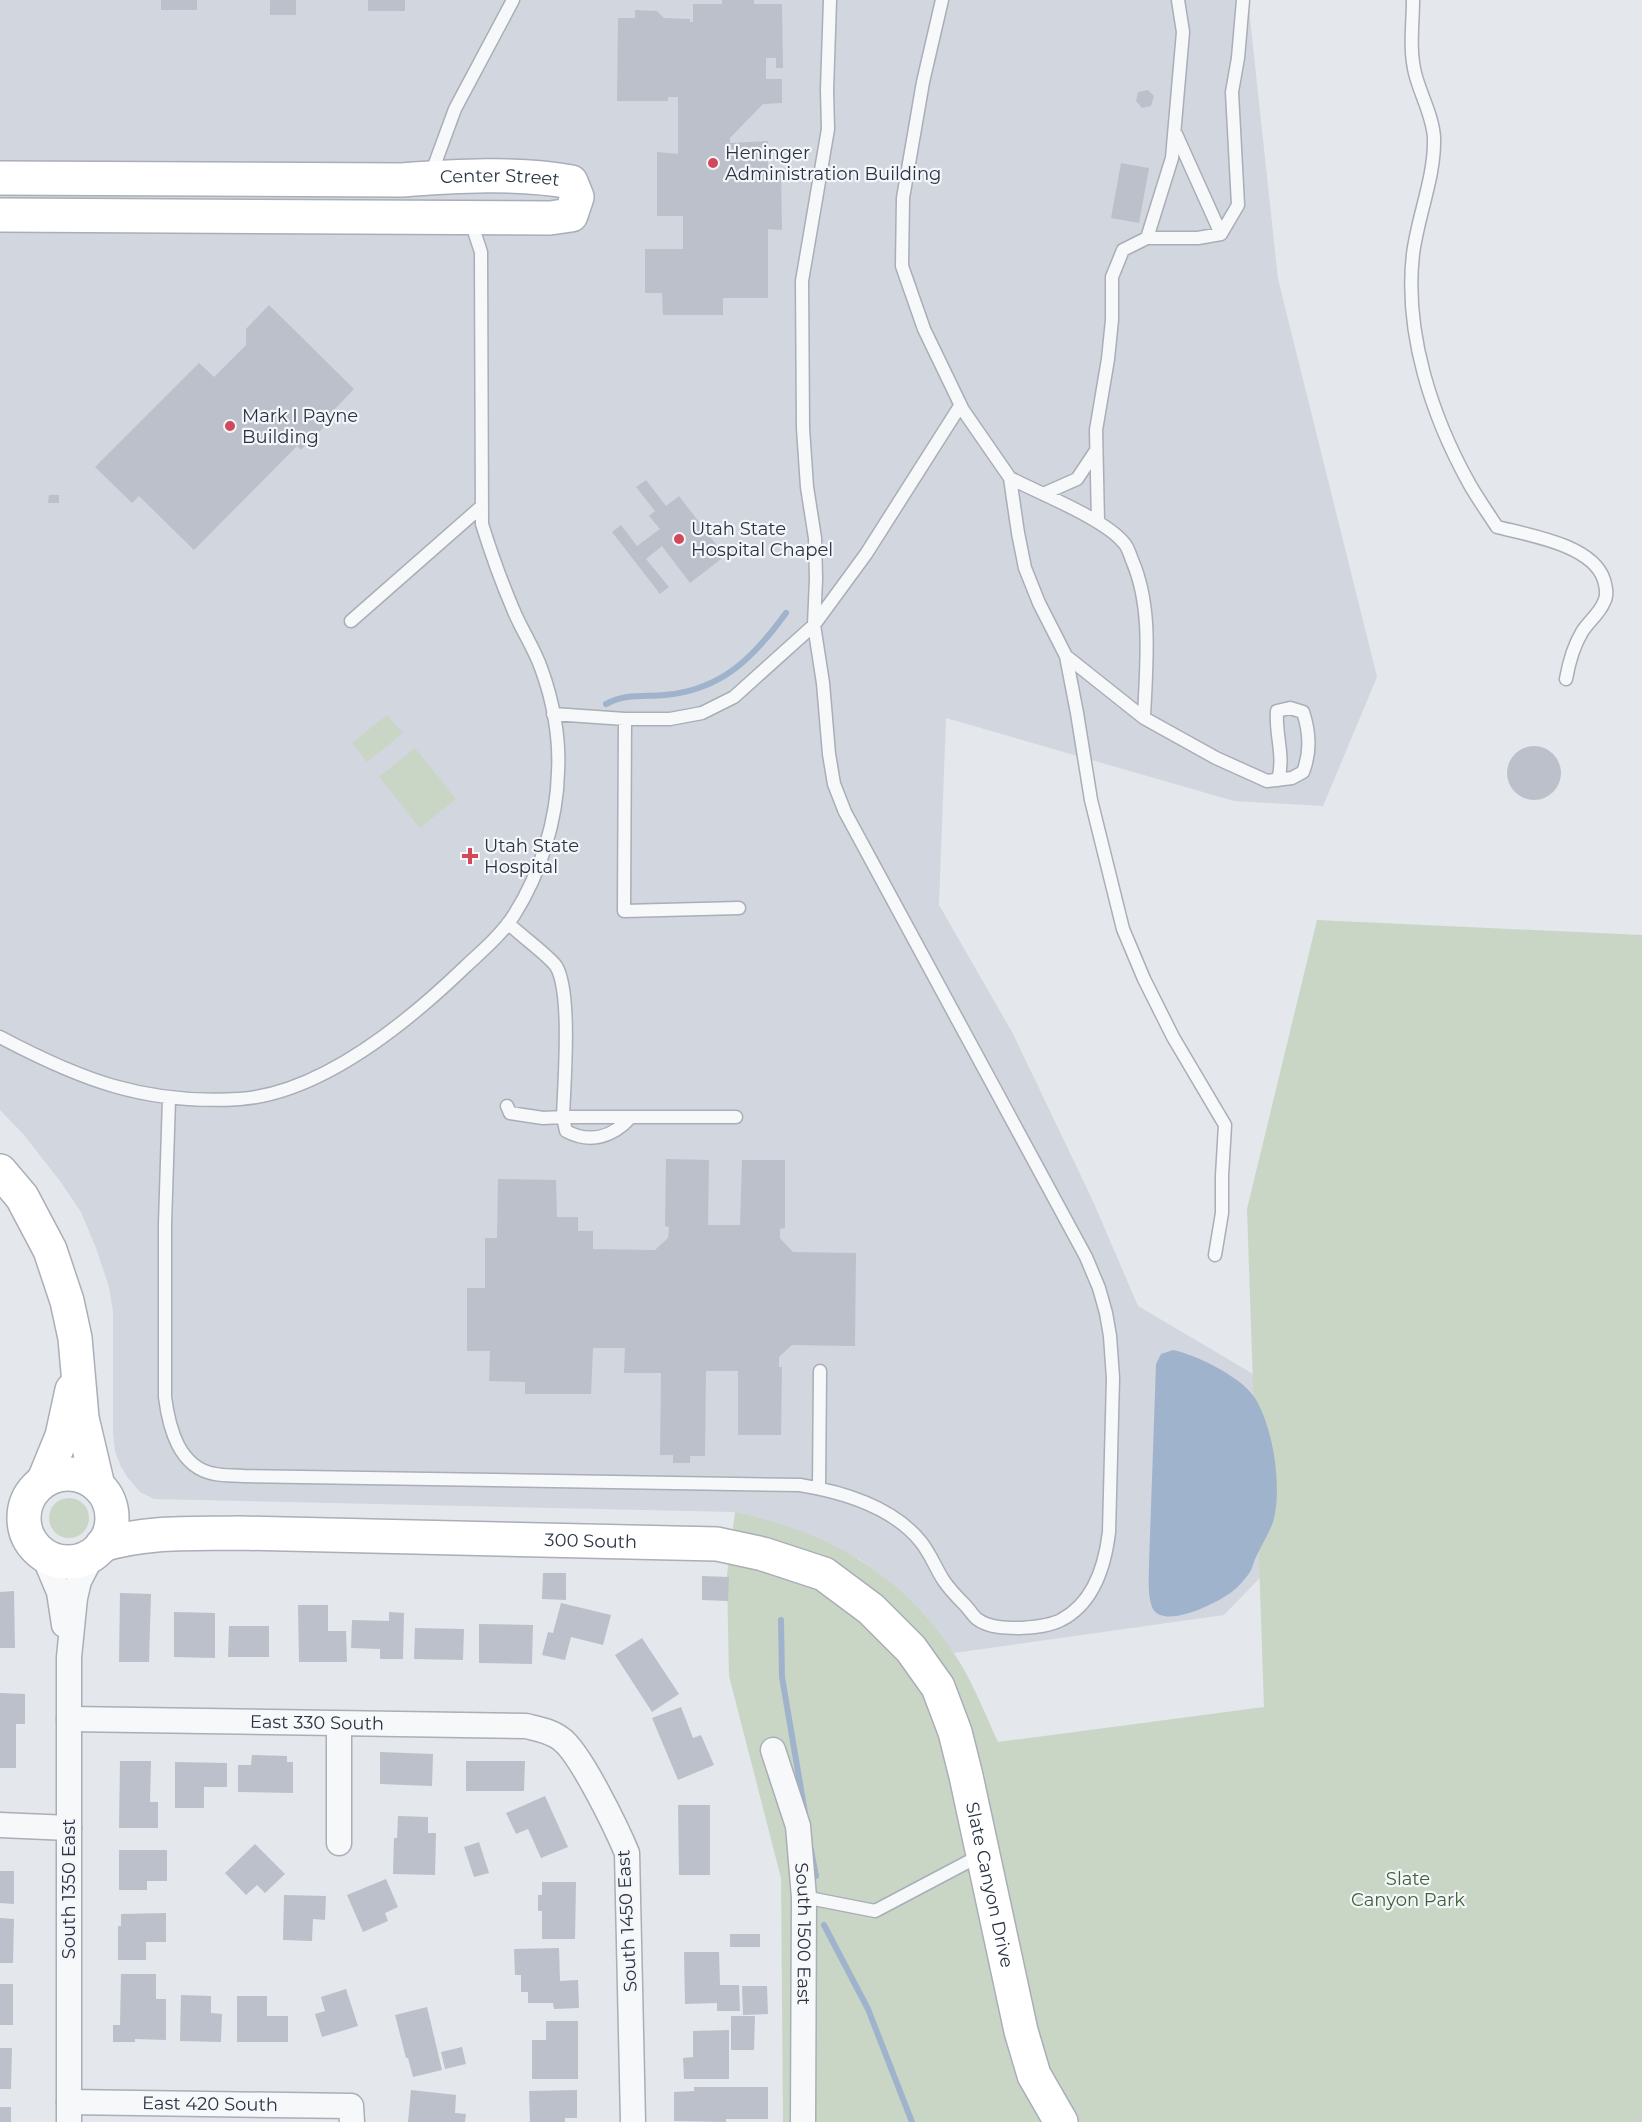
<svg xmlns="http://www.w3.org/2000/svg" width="1642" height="2122" font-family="Montserrat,sans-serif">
<rect width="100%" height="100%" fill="#e4e7ec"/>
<path fill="#d2d6de" d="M 0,0 L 1248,0 L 1278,279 L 1377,677 L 1323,806 L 1234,801 L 946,718 L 939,905 L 1012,1032 L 1092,1199 L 1138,1306 L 1265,1381 L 1276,1561 L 1224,1615 L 954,1653 L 916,1606 L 880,1574 L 859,1559 L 735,1512 L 154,1499 L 140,1492 L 128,1478 L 121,1467 L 115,1451 L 113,1434 L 113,1312 L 109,1287 L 96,1248 L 81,1212 L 60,1181 L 24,1135 L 0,1110 Z"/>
<path fill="#c9d6c5" d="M 387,715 L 403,733 L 367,762 L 352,743 Z
M 415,748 L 456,799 L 420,828 L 379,777 Z
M 1317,920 L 1642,935 L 1642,2122 L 783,2122 L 781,1878 L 729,1676 L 727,1575 L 735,1512 C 827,1532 900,1572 953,1652 C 972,1679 984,1712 998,1742 L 1264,1707 L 1247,1209 Z
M49 1518a20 20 0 1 1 40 0a20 20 0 1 1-40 0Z"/>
<path fill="#9fb4cc" d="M 1173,1350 C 1196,1355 1237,1375 1252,1394 C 1273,1421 1283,1490 1273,1522 C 1269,1534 1262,1544 1257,1555 C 1254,1560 1253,1567 1250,1572 C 1244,1581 1234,1592 1224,1597 C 1210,1606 1164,1628 1153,1609 C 1147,1597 1149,1577 1149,1564 L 1156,1364 L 1161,1354 Z"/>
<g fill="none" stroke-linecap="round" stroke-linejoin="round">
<path stroke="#9fb4cc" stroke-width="6" d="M 606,704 C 626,693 644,697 665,695 C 722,690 754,657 786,613
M 781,1620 L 782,1677 L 805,1813
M 811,1850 L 816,1876
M 824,1925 L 868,2009 L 912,2122"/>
</g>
<path fill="#bbc0ca" d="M 161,0 L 197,0 L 197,10 L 161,10 Z
M 270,0 L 296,0 L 296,15 L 270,15 Z
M 368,0 L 405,0 L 405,11 L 368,11 Z
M 722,0 L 754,0 L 754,4 L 782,4 L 783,68 L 776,68 L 776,58 L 766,58 L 766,79 L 782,79 L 782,103 L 763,104 L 730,138 L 730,143 L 768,141 L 768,172 L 781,172 L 782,230 L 768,229 L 768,298 L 723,298 L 723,315 L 663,315 L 662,293 L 645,293 L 645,249 L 683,249 L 683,216 L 657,216 L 657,152 L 678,154 L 678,97 L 668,97 L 668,101 L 617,101 L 618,18 L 635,18 L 635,10 L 657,11 L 664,18 L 690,19 L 690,22 L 693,22 L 693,4 L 722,4 Z
M 1148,90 L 1154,96 L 1151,106 L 1142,108 L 1136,101 L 1138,92 Z
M 1121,163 L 1149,168 L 1139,223 L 1111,218 Z
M 269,305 L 354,389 L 331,413 L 335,416 L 301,450 L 297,446 L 194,550 L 139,496 L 132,503 L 95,467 L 199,363 L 214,377 L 246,345 L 246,329 Z
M 646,480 L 666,506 L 679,496 L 725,556 L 690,583 L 662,546 L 646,559 L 669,587 L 660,594 L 612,532 L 621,525 L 637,546 L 660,529 L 649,516 L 655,511 L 636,487 Z
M 49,495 L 59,495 L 59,503 L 48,503 Z
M1507 773a27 27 0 1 1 54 0a27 27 0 1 1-54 0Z
M 666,1159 L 709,1160 L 708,1225 L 740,1225 L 742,1160 L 785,1160 L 785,1228 L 780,1229 L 780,1238 L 793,1252 L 856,1253 L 855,1346 L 792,1345 L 779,1357 L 779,1367 L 782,1367 L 781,1435 L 738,1435 L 738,1371 L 706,1371 L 705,1456 L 690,1456 L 690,1463 L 673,1463 L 673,1455 L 660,1455 L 661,1373 L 624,1373 L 625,1348 L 593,1348 L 591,1394 L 525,1394 L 525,1382 L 489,1381 L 490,1351 L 467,1351 L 467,1288 L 485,1288 L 485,1238 L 497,1238 L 498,1179 L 556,1180 L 557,1217 L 578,1217 L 578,1231 L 593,1231 L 593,1249 L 655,1250 L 668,1238 L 669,1227 L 665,1226 Z
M 543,1573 L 566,1573 L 566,1600 L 542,1599 Z
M 702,1576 L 729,1577 L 728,1601 L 702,1600 Z
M 14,1591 L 15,1648 L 0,1648 L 0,1592 Z
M 120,1593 L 151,1594 L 149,1662 L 119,1662 Z
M 561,1603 L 611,1615 L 603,1645 L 571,1637 L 565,1660 L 542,1655 L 548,1632 L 553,1633 Z
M 298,1605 L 328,1605 L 328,1631 L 346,1631 L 347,1662 L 299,1662 Z
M 174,1612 L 215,1613 L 215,1658 L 174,1657 Z
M 389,1612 L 404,1613 L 403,1659 L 380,1659 L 380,1649 L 351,1648 L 352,1620 L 389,1621 Z
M 479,1624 L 533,1625 L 532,1664 L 479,1663 Z
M 229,1626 L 269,1626 L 269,1657 L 228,1657 Z
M 415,1628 L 464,1629 L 463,1660 L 414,1659 Z
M 642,1638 L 679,1694 L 652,1712 L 615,1655 Z
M 0,1693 L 25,1694 L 25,1724 L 16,1724 L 16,1768 L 0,1768 Z
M 681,1707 L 693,1738 L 701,1735 L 714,1765 L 678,1780 L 652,1718 Z
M 380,1752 L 433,1754 L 432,1786 L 380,1784 Z
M 252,1755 L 287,1756 L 287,1762 L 293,1762 L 293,1793 L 238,1792 L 238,1765 L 251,1765 Z
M 120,1761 L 151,1761 L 150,1802 L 158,1802 L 158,1828 L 119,1828 Z
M 466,1761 L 525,1761 L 524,1791 L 466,1791 Z
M 175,1762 L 227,1763 L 227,1787 L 204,1787 L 204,1808 L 175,1808 Z
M 545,1796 L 568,1847 L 541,1858 L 528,1829 L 516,1834 L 506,1813 Z
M 678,1805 L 710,1805 L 710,1875 L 679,1875 Z
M 398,1816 L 428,1817 L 428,1833 L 436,1833 L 435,1875 L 393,1874 L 394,1838 L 397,1838 Z
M 479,1842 L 489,1873 L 474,1877 L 464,1847 Z
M 255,1844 L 285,1874 L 265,1893 L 257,1885 L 246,1895 L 225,1873 Z
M 119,1850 L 167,1850 L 167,1881 L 147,1881 L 147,1890 L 119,1890 Z
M 0,1871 L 14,1871 L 14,1904 L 0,1903 Z
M 386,1879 L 398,1907 L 385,1913 L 388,1921 L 363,1932 L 347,1895 Z
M 542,1882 L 576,1882 L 575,1939 L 542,1939 L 542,1911 L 538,1911 L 538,1895 L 542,1895 Z
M 284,1895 L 326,1896 L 325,1920 L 313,1919 L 312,1941 L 283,1940 Z
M 166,1913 L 166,1942 L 146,1942 L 146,1960 L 118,1960 L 118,1926 L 121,1926 L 121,1914 Z
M 0,1918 L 14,1919 L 13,1963 L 0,1963 Z
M 730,1934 L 760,1934 L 760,1947 L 730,1947 Z
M 559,1948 L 560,1981 L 578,1980 L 579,2008 L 554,2009 L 553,2003 L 528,2003 L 528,1992 L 521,1992 L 521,1975 L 515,1975 L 514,1949 Z
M 684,1952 L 719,1952 L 720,1985 L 739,1985 L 740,2011 L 717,2011 L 717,2003 L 685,2004 Z
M 121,1974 L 156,1974 L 156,1999 L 166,1999 L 166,2040 L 135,2039 L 135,2042 L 113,2042 L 113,2025 L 120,2025 Z
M 0,1984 L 13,1984 L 13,2025 L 0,2025 Z
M 742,1986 L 767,1986 L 768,2014 L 743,2015 Z
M 346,1989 L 358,2026 L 322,2037 L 315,2014 L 325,2011 L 321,1997 Z
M 181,1995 L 211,1996 L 211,2013 L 222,2014 L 221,2042 L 180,2041 Z
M 237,1996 L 267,1996 L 267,2016 L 288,2016 L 288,2042 L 237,2042 Z
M 427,2007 L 442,2070 L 413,2077 L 408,2058 L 406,2058 L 395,2015 Z
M 731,2016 L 755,2016 L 754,2050 L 731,2050 Z
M 546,2021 L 578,2021 L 578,2079 L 532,2079 L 532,2040 L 546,2040 Z
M 729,2030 L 729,2079 L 684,2079 L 683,2058 L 693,2057 L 693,2031 Z
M 462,2047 L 466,2064 L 445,2069 L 441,2052 Z
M 0,2048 L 12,2048 L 11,2089 L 0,2089 Z
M 694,2087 L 768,2087 L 768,2119 L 726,2119 L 726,2122 L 674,2121 L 674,2092 L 694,2091 Z
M 411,2090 L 456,2095 L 455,2113 L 466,2114 L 465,2122 L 408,2122 Z
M 577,2090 L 577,2118 L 565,2118 L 565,2122 L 530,2122 L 529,2091 Z
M 0,2107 L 11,2107 L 11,2122 L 0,2122 Z"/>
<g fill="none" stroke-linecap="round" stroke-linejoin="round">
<g stroke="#a9aeb7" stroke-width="15">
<path id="lane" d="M 942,0 L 923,82 L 903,198 L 902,266 L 924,329 L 963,410 L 1010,478 L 1018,533 L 1025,568 L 1039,603 L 1066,656 L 1077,713 L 1091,800 L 1123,929 L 1144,979 L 1173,1037 L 1225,1125 L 1222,1176 L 1222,1213 L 1215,1255
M 1413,0 C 1413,24 1409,49 1415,73 C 1420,94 1433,116 1434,138 C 1435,177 1418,215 1413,254 C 1404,333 1432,417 1470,485 C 1478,499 1488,513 1497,527 C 1529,535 1593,545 1604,580 C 1606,587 1608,595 1604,602 C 1600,613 1588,622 1582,632 C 1573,647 1569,662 1566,679
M 1176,134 L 1221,234
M 430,177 L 455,109 L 513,0
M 1147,238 L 1172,158 L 1183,32 L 1178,0
M 1010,478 C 1039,493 1105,519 1124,543 C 1128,547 1130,555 1132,560 C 1153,608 1146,666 1144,718
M 1043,494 L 1077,479 L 1095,452
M 1098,522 L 1096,430 L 1108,359 L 1112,320 L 1112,277 L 1123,250 L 1147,238 L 1198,238 L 1221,234 L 1238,205 L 1232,92 L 1238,58 L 1243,0
M 351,621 L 482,506
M 1066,656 L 1144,718 L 1216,758 L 1267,781 L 1292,778 L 1303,772 C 1311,752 1310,733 1303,712 L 1290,708 L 1277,711 C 1275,735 1285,756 1278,780
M 553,714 L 625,719 L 670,719 L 702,713 L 734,697 L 814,625 L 866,554 L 960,406
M 625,719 L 624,911 L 739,908
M 508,923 C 520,935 548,955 556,966 C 572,992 564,1084 563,1117 L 736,1117
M 0,1037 C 81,1080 146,1105 240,1099 C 323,1093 409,1021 466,966 C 482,951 502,934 514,915 C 540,874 557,821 558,772 C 560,738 553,700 541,668 C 534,648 521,629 513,609 C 501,581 491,553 482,524 L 481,252 L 470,219
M 169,1099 L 165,1224 L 165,1397 C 169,1428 179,1468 215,1474 C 225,1476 234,1475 244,1476 L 800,1485 C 843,1492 893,1507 921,1542 C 930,1553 936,1569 944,1581 C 950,1590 958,1598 965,1605 C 969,1609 973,1616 977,1619 C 989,1628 1007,1628 1021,1628 C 1034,1627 1050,1626 1061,1620 C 1094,1603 1105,1566 1109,1532 L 1113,1378 L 1110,1336 L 1106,1313 L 1099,1288 L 1086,1257 L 845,812 L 834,784 L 829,754 L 823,683 L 814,625 L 816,579 L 815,538 L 807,487 L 803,428 L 802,281 L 828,129 L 827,90 L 830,0
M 507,1106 L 510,1113 L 543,1118 L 563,1117 L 566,1131 C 590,1144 613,1137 631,1117
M 819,1488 L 820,1371
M 804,1897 L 875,1911 L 981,1855"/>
</g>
<g stroke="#a9aeb7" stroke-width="27">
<g id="street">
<path d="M 43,1554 L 59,1592 L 64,1625"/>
<path id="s1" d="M 69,1719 L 526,1726 C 538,1729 551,1731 561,1739 C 580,1752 617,1829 627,1853 L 633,2122"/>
<path d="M 339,1725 L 339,1843"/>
<path id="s2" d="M 773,1750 L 798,1826 L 804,1897 L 803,2122"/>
<path d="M 0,1825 L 69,1828"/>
<path id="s3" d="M 69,2102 L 351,2106 L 352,2122"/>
<path d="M 69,2122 L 69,1657 L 75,1598 L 79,1581 L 94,1552"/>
</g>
</g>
<g stroke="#a9aeb7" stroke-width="36">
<g id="secondary">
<path id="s4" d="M 0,178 L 402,180 C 453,176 520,172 571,182 L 577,197 L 571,215 L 550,218 L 0,215"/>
<path d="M 0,1171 L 22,1197 L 50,1250 L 67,1301 L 75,1338 L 82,1418 L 98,1486"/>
<circle cx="68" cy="1518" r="44"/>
<path d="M 44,1480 L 62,1436 L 72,1390"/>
<path id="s5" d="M 102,1545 C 146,1531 193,1534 239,1533 L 717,1544 L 763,1554 L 824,1574 L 871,1609 L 911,1649 L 938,1687 L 955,1732 L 966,1776 L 1021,2031 L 1034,2075 L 1061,2122"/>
</g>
</g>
<use href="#lane" stroke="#f7f8fa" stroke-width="12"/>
<use href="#street" stroke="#f7f8fa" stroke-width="24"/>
<use href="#secondary" stroke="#fff" stroke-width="33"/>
</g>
<g fill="#d1495b" stroke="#f4f6f9" stroke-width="2">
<circle cx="713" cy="163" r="6"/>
<circle cx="230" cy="426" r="6"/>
<circle cx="679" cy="539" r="6"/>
<path d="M467 847h6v6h6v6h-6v6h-6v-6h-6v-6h6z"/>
</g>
<g text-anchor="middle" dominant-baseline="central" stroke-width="4.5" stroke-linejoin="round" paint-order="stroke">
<g font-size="18" fill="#2b3445" stroke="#f4f6f9" text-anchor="start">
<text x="725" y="153">Heninger<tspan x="725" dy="21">Administration Building</tspan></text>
<text x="242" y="416">Mark I Payne<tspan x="242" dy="21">Building</tspan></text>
<text x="691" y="529">Utah State<tspan x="691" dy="21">Hospital Chapel</tspan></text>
<text x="484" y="846">Utah State<tspan x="484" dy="21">Hospital</tspan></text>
</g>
<g font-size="18" fill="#2b3445" stroke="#f4f6f9">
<text stroke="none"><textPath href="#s4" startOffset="500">Center Street</textPath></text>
<text stroke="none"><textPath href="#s5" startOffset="490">300 South</textPath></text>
<text stroke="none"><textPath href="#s1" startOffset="248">East 330 South</textPath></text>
<text stroke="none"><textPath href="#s5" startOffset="1094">Slate Canyon Drive</textPath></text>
<text transform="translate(69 1889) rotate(-90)">South 1350 East</text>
<text transform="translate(627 1921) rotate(-93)">South 1450 East</text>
<text stroke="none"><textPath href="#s2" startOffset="188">South 1500 East</textPath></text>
<text stroke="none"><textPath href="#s3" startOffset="141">East 420 South</textPath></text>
</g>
<g font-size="18" fill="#3f6138" stroke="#f4f6f9">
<text x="1408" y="1879">Slate<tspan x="1408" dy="21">Canyon Park</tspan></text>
</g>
</g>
</svg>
